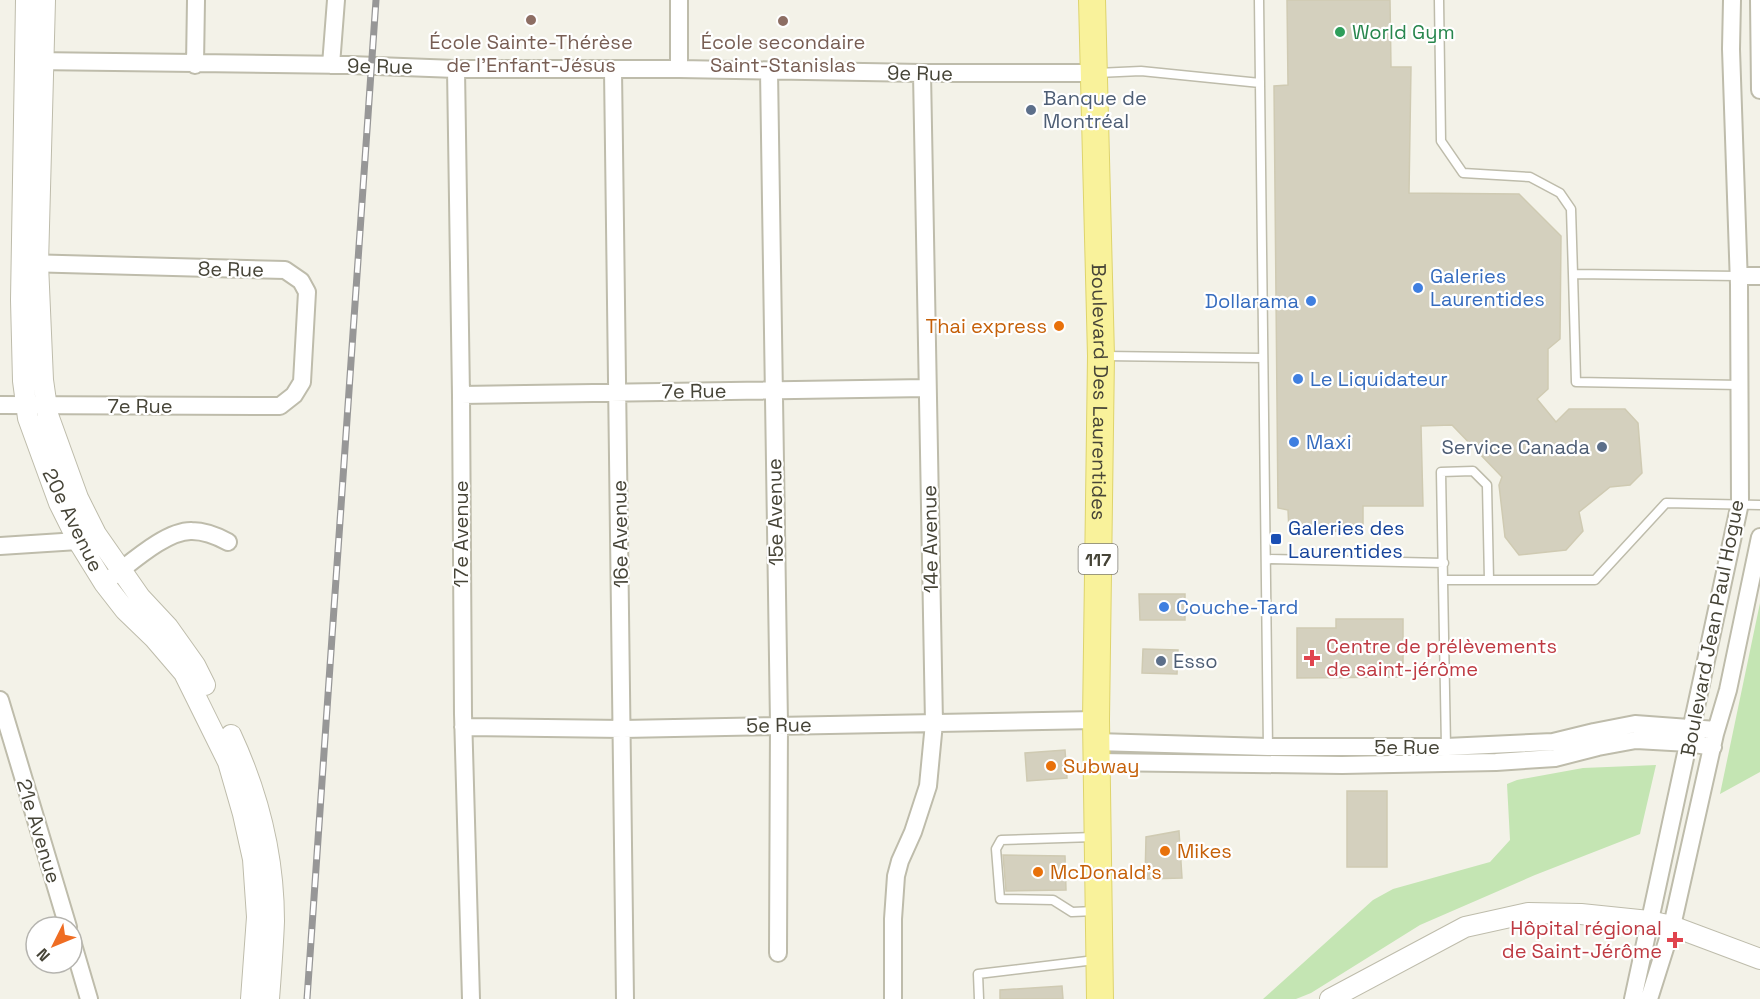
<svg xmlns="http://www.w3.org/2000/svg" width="1760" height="999" font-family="'Space Grotesk',sans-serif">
<rect width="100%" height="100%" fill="#f3f2e8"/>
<path fill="#c4e5b3" d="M 1760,603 L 1760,772 L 1720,794 Z
M 1656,765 L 1640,834 L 1535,875 L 1420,925 L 1311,993 L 1296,999 L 1263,999 L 1373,900 L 1393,889 L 1490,862 L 1510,840 L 1507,784 L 1517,780 L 1583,768 Z"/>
<path fill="#d4d0be" stroke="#cfcab2" stroke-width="1.5" d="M 1287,0 L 1390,0 L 1391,67 L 1411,67 L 1409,193 L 1519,194 L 1561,236 L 1560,339 L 1548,349 L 1548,389 L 1537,399 L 1556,422 L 1569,409 L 1625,409 L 1638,423 L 1642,473 L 1630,485 L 1610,487 L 1579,512 L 1583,531 L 1566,550 L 1519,555 L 1505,537 L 1499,485 L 1502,477 L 1452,425 L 1421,426 L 1423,506 L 1363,506 L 1363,531 L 1289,532 L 1288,510 L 1278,508 L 1274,86 L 1288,85 Z
M 1139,594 L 1185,594 L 1185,620 L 1140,620 Z
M 1336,619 L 1403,619 L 1403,677 L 1297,678 L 1297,628 L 1336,628 Z
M 1143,649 L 1178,650 L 1177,674 L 1142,673 Z
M 1065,750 L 1067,778 L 1027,781 L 1025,753 Z
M 1347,791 L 1387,791 L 1387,867 L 1347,867 Z
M 1179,831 L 1182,878 L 1145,879 L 1146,837 Z
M 1003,855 L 1065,856 L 1066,890 L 1006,891 Z
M 1062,986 L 1063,999 L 1000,999 L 1000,990 Z"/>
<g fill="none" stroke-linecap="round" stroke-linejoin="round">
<g stroke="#bebcab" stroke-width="11">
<path id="service" d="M 1259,0 L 1268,749
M 1439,0 L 1441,141 L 1463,173 L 1530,177 L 1560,193 L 1571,209 L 1573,274
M 1097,73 L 1141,71 L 1260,83
M 1739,276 L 1573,274 L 1576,382 L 1740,385
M 1104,356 L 1263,358
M 1266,559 L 1444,563
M 1444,580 L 1595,580 L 1666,503 L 1760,505
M 1446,747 L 1441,472 L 1473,471 L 1487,485 L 1489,580
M 1094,837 L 1001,840 L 996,849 L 1000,899 L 1053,900 L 1072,912 L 1095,911
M 979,999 L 978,974 L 1095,960"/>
</g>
<g stroke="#bebcab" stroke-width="20">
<path id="minor" d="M 679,0 L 679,69
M 1759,0 L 1760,90
M 33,61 L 350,65 L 456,69 L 679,69 L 922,73 L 1094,73
M 195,65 L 196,0
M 331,65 L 336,0
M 456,69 L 461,395 L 463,714 L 471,999
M 613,70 L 625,999
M 769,71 L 779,724 L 778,953
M 1739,276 L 1760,276
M 461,395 L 927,388
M 0,405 L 280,406 L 294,395 L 302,382 L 307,292 L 301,281 L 285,270 L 25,263
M 0,546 L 78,541 L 88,537
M 112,577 C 132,562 167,530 192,531 C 205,531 217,536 228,542
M 0,700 L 68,927
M 463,727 L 623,729 L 1096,720
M 1096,742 L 1268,747 L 1446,747 L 1553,742 L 1594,732 L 1635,724 L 1716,730
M 1096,762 L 1342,765 L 1496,762 L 1555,758 L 1598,747 L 1636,740 L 1689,743 L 1713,747
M 72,941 L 89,999
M 893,999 L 893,919 L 896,876 L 900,861 L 913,832 L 928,786 L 934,723 L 922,73
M 1633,999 L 1740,503 L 1739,285 L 1731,49 L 1732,0
M 1649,999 L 1672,926 L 1715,734 L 1728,690 L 1760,537"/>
</g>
<g stroke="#bebcab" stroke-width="22">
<path id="tertiary" d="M 26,0 L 21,300 L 23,381 L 28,418 L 59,503 L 78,541 L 104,583 L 125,610 L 154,638 L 184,673 L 228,762 L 243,814 L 253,859 L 257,917 L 251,999
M 45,0 L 38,264 L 43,380 L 48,415 L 78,498 L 96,534 L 140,597 L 168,627 L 195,665 L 205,685
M 231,735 C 258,793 274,857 274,921 C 273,947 271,973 269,999
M 1330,999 L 1465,927 L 1528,913 L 1581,914 L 1649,921 L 1672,926 L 1760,959"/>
</g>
<g stroke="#ded46c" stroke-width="28">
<g id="primary">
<path id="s1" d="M 1092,0 L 1101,356 L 1096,720 L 1100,999"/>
</g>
</g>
<use href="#service" stroke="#fff" stroke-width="8"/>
<use href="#minor" stroke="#fff" stroke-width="16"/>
<use href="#tertiary" stroke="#fff" stroke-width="20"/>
<use href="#primary" stroke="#f9f29b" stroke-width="26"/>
<g stroke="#979797" stroke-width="7">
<path id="rail" d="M 307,999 L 376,0"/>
</g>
<use href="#rail" stroke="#fff" stroke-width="4.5" stroke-dasharray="14" stroke-linecap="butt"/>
</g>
<g fill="#8d6e63" stroke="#fff" stroke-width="2">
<circle cx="531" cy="20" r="6"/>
<circle cx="783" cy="21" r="6"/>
</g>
<circle fill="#2e9e5b" stroke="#fff" stroke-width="2" cx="1340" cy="32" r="6"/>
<g fill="#5c6f8a" stroke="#fff" stroke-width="2">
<circle cx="1031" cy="110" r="6"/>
<circle cx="1602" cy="447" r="6"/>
<circle cx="1161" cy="661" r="6"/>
</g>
<g fill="#3f7fe0" stroke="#fff" stroke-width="2">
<circle cx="1418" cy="288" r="6"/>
<circle cx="1311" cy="301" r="6"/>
<circle cx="1298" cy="379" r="6"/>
<circle cx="1294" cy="442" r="6"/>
<circle cx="1164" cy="607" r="6"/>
</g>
<g fill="#e8710a" stroke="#fff" stroke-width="2">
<circle cx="1059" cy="326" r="6"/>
<circle cx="1051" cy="766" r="6"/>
<circle cx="1165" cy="851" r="6"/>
<circle cx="1038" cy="872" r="6"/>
</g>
<rect fill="#1a4fb4" stroke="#fff" stroke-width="2" x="1270" y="533" width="12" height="12" rx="3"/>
<g fill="#e0444e" stroke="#fff" stroke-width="2">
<path d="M1309 649h6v6h6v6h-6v6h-6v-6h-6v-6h6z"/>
<path d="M1672 931h6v6h6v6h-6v6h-6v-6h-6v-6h6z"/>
</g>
<g text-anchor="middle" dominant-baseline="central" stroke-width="4.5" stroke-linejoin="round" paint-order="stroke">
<rect fill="#fff" stroke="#7e7c73" stroke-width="1.5" x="1078.5" y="544" width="39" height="30" rx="4.5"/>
<g font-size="18" font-weight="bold" fill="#464437">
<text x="1098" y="559">117</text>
</g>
<g font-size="20" fill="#27864d" stroke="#fff" text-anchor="start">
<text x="1352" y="32">World Gym</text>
</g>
<g font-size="20" fill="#785e54" stroke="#fff">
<text x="531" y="42">École Sainte-Thérèse<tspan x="531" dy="23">de l'Enfant-Jésus</tspan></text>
<text x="783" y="42">École secondaire<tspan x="783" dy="23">Saint-Stanislas</tspan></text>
</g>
<g font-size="20" fill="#464437" stroke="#fff">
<text transform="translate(380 66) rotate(1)">9e Rue</text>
<text transform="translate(920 73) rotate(1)">9e Rue</text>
<text transform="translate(231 269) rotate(1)">8e Rue</text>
<text transform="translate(694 391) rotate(-1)">7e Rue</text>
<text stroke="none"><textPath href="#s1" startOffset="392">Boulevard Des Laurentides</textPath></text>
<text x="140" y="406">7e Rue</text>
<text transform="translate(775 512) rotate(-91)">15e Avenue</text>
<text transform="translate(73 520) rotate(64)">20e Avenue</text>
<text transform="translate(461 534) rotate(-90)">17e Avenue</text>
<text transform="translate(620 534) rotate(-91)">16e Avenue</text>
<text transform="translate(930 539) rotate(-91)">14e Avenue</text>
<text transform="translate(1712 628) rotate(-79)">Boulevard Jean Paul Hogue</text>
<text transform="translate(779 725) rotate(-1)">5e Rue</text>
<text x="1407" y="747">5e Rue</text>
<text transform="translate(39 831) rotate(73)">21e Avenue</text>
</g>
<g font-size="20" fill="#4e5e75" stroke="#fff" text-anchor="start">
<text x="1043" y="98">Banque de<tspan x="1043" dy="23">Montréal</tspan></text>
<text x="1590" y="447" text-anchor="end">Service Canada</text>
<text x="1173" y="661">Esso</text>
</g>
<g font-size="20" fill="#366cbe" stroke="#fff" text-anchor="start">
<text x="1430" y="276">Galeries<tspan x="1430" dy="23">Laurentides</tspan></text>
<text x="1299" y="301" text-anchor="end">Dollarama</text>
<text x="1310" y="379">Le Liquidateur</text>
<text x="1306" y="442">Maxi</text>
<text x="1176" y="607">Couche-Tard</text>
</g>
<g font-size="20" fill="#c56008" stroke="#fff" text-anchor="start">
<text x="1047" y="326" text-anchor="end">Thai express</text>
<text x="1063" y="766">Subway</text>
<text x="1177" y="851">Mikes</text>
<text x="1050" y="872">McDonald's</text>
</g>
<g font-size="20" fill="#164399" stroke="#fff" text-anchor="start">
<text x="1288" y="528">Galeries des<tspan x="1288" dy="23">Laurentides</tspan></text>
</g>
<g font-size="20" fill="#be3a42" stroke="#fff" text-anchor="start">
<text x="1326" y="646">Centre de prélèvements<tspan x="1326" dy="23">de saint-jérôme</tspan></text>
<text x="1662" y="928" text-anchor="end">Hôpital régional<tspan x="1662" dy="23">de Saint-Jérôme</tspan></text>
</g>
</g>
<g transform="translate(54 945) rotate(227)"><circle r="28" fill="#ffffff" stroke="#b5b4af" stroke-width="1.5"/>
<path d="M0-4.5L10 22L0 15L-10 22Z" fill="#ef6d23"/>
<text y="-9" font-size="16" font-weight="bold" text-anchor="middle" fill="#464437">N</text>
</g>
</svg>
